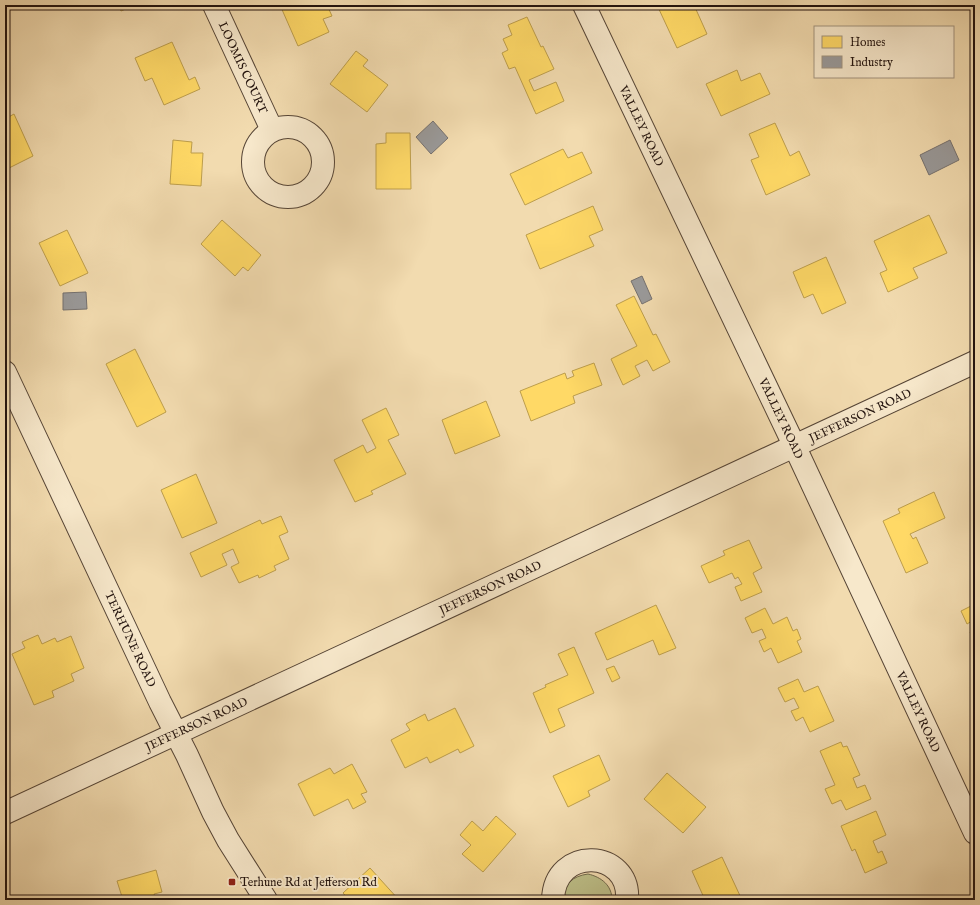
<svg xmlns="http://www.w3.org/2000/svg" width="980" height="905" font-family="'IM FELL English',serif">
<rect width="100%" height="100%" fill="#f2dbaf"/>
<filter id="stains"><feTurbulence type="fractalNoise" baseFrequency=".005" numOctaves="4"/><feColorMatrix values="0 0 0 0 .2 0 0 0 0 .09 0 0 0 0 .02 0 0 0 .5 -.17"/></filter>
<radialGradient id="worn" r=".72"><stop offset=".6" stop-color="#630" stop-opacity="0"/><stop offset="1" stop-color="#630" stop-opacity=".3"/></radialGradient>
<path fill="#bdbf88" stroke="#70694b" d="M 588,874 C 601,877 612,885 612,900 L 562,900 C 563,884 573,876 588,874 Z"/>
<path fill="#ffd966" stroke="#bd9e4c" d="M 118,5 L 135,5 L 121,11 Z
M 280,5 L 327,5 L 332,16 L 323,19 L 329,32 L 298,46 Z
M 657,5 L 694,5 L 707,34 L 677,48 Z
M 527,17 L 541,47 L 543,46 L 554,69 L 529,80 L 534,91 L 556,82 L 564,101 L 536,114 L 515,67 L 509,69 L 502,53 L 508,50 L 503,39 L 512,35 L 508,25 Z
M 172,42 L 189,80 L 195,77 L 200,89 L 164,105 L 152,78 L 145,81 L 135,58 Z
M 356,51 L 368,60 L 363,66 L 388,85 L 367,112 L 330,84 Z
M 737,70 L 741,81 L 760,73 L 770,94 L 721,116 L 706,84 Z
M 14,114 L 33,156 L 5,170 L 5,119 Z
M 775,123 L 790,156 L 799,151 L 810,175 L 766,195 L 751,160 L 759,157 L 749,134 Z
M 386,133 L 410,133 L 411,189 L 376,189 L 376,144 L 386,143 Z
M 173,140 L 192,142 L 191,153 L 203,153 L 201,186 L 170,184 Z
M 563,149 L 568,158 L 582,152 L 592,173 L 525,205 L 510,174 Z
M 593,206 L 603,230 L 589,236 L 594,246 L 540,269 L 526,235 Z
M 929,215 L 947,253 L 913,268 L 918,278 L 888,292 L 880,273 L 887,270 L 874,241 Z
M 222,220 L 261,255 L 248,271 L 243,267 L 235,276 L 201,244 Z
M 67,230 L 88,273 L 60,286 L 39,243 Z
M 826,257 L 846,303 L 822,314 L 813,294 L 804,298 L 793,272 Z
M 634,296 L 653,335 L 656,334 L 670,362 L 653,371 L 647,360 L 635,366 L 640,376 L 623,385 L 611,359 L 637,346 L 616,305 Z
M 135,349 L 166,412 L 137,427 L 106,364 Z
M 594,363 L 602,385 L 573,396 L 575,403 L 531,421 L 520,391 L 565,373 L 567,379 L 574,376 L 572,371 Z
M 486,401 L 500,436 L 455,454 L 442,420 Z
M 386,408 L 399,435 L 388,440 L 406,474 L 371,491 L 373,494 L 355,502 L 334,460 L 363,445 L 367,453 L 376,448 L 362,420 Z
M 196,474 L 217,523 L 182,538 L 161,490 Z
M 934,492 L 945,518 L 910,534 L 913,539 L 916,537 L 928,563 L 906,573 L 883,521 L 900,513 L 898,509 Z
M 281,516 L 288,532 L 279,536 L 289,559 L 274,566 L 276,570 L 259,578 L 258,575 L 239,583 L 231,567 L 239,563 L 233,549 L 222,554 L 227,565 L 201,577 L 190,553 L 260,520 L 262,524 Z
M 749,540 L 762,568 L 753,573 L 762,592 L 741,601 L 735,587 L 742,584 L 738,577 L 735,579 L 732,573 L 709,583 L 701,566 L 725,555 L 723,551 Z
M 975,604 L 975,627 L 972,621 L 967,624 L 961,611 Z
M 656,605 L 676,648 L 659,655 L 653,640 L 607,660 L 595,633 Z
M 765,608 L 773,624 L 787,617 L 793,631 L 797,629 L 801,639 L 797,641 L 802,652 L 778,663 L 771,648 L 764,652 L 759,641 L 766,638 L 762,629 L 752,633 L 745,618 Z
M 975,630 L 975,643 L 970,632 Z
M 38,635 L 42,644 L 55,638 L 57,642 L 71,636 L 84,668 L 71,674 L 74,681 L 52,691 L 54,697 L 34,705 L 12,654 L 25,648 L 22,642 Z
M 574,647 L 594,693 L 558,709 L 565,726 L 550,733 L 533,693 L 546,687 L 545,685 L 568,675 L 558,654 Z
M 614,666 L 620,678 L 612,682 L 606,669 Z
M 798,679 L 804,692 L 818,686 L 834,721 L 810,732 L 803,717 L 796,721 L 791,711 L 799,708 L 794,698 L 785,702 L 778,688 Z
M 455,708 L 474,746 L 460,753 L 458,749 L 430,763 L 427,757 L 405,768 L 391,740 L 410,730 L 406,724 L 425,714 L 428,721 Z
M 841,742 L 843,747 L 847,746 L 860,775 L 853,778 L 857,788 L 865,785 L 871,799 L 846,810 L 841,800 L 832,804 L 825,789 L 835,785 L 820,751 Z
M 599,755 L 610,780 L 588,791 L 590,796 L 568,807 L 553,776 Z
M 352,764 L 367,792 L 361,794 L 366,802 L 353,809 L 348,799 L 314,816 L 298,784 L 330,768 L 334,774 Z
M 667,773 L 706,807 L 683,833 L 644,799 Z
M 876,811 L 886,835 L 873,841 L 878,853 L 882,851 L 887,863 L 865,873 L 855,849 L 852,851 L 841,826 Z
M 496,816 L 516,834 L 483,872 L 462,854 L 471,845 L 460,835 L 472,821 L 483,831 Z
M 722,857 L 742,900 L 705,900 L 692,871 Z
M 370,868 L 399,900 L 349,900 L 343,893 Z
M 156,870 L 162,892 L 154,894 L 156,900 L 123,900 L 117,881 Z
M 901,897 L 901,900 L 881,900 Z"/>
<path fill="#999" stroke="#75716f" d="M 433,121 L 448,138 L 431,154 L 416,137 Z
M 950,140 L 959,160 L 929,175 L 920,155 Z
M 642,276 L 652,299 L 642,304 L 631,281 Z
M 86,292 L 87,309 L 63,310 L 63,293 Z"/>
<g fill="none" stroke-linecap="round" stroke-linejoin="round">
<g stroke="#564536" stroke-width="24">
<g id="minor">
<path id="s1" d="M 214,5 L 272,130"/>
<path id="s2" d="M 584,5 L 794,445 L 975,833"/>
<circle cx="288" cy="162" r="35"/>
<path id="s3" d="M 5,372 L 160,702 L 187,755 L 213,812 L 228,840 L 266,900"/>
<path id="s4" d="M 5,813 L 975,362"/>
<path d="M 553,900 C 554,845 631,849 627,900"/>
</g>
</g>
<use href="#minor" stroke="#f7e8cb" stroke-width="22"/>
</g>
<rect fill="#8f2418" stroke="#f7e8cb" stroke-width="1.5" x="228" y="878" width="8" height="8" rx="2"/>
<g text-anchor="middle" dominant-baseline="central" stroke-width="4" stroke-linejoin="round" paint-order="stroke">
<g font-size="12" fill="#22130e" stroke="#f7e8cb">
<text stroke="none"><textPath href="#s1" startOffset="69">LOOMIS COURT</textPath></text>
<text stroke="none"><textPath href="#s2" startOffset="134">VALLEY ROAD</textPath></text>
<text stroke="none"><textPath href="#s4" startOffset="943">JEFFERSON ROAD</textPath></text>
<text stroke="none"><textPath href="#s2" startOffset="458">VALLEY ROAD</textPath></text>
<text stroke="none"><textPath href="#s4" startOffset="535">JEFFERSON ROAD</textPath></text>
<text stroke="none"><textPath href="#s3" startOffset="295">TERHUNE ROAD</textPath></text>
<text stroke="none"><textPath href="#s2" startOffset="782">VALLEY ROAD</textPath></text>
<text stroke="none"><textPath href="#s4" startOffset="211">JEFFERSON ROAD</textPath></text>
</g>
<g font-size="12" fill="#22130e" stroke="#f7e8cb" text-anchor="start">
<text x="240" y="882">Terhune Rd at Jefferson Rd</text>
</g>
</g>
<rect width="980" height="905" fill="none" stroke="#f2dbaf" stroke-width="20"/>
<rect x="6" y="6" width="968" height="893" fill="none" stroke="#22130e" stroke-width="2"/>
<rect x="10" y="10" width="960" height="885" fill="none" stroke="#22130e"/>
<rect x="814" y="26" width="140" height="52" fill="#f7e8cb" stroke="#a2937f"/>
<rect x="822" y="36" width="20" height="12" fill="#ffd966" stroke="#a2937f"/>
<text x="850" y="46" font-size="12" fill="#22130e">Homes</text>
<rect x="822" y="56" width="20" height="12" fill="#999999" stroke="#a2937f"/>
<text x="850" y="66" font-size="12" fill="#22130e">Industry</text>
<rect width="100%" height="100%" filter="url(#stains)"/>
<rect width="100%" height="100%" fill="url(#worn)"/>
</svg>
